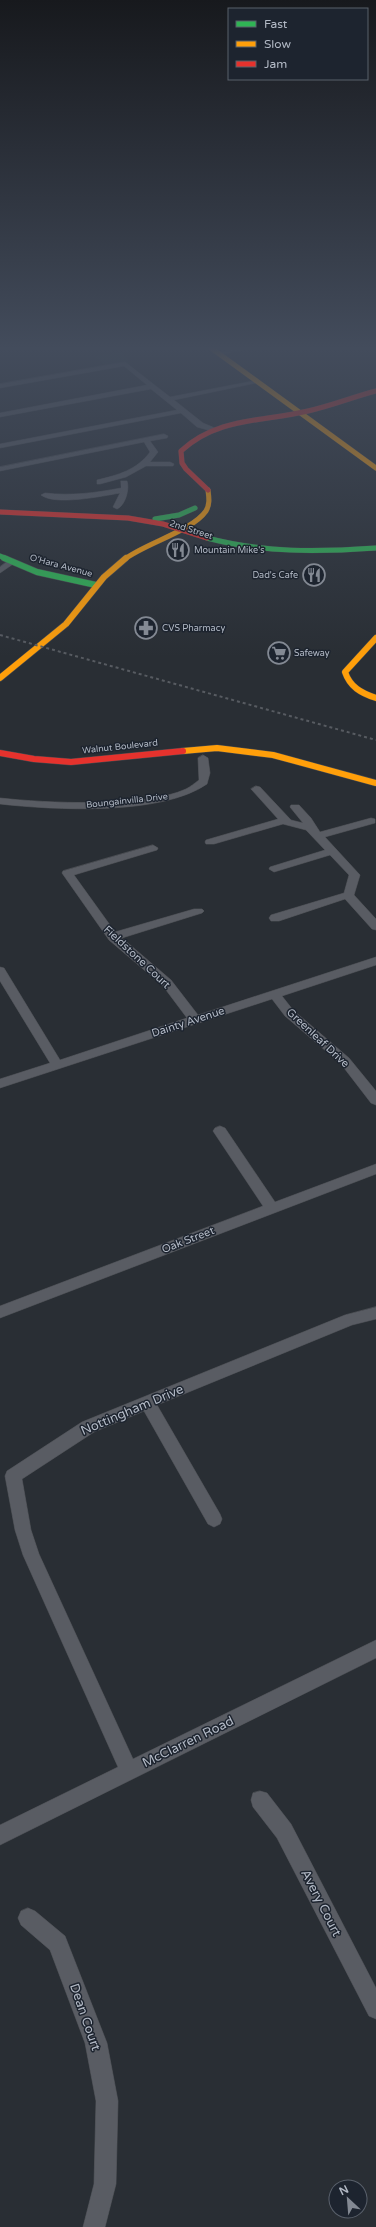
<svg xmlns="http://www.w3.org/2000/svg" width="376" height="2227" font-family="'Varela Round',sans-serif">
<rect width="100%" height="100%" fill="#292e34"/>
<path fill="#293a3c" d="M 122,352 L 133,368 L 126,364 L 107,366 L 94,356 Z"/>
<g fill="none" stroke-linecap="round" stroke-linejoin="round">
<g stroke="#474a4f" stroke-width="1">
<path id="street" d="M 252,345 L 267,345 L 218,355 L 215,353 Z
M 125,362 L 170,397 L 258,380 L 261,382 L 174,400 L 203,423 L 215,428 L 215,432 L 197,427 L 181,413 L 0,448 L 0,444 L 177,410 L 151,389 L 0,417 L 0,413 L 147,385 L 124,366 L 0,388 L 0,384 Z
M 164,434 L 168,436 L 167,438 L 150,441 L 158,452 L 150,462 L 170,462 L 174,464 L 173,466 L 146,466 L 126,477 L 100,484 L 97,484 L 97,480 C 118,475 137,470 150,452 L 144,442 L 0,471 L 0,467 Z
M 121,481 L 127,481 C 130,489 125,506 117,509 L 113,507 L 120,493 C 103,496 55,506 41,495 L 45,493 C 71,496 95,493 121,488 Z
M 9,560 L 16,562 L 0,573 L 0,567 Z
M 203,755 L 208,758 L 210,773 L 207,784 C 161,816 54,810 0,804 L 0,798 C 45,803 145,808 186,789 C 190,787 195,783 199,780 L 198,758 Z
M 256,786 L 260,787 L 291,820 L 303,823 L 290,807 L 291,805 L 299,805 L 311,818 L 320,832 L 371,818 L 375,819 L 375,823 L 325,837 L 360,875 L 354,895 L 376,919 L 376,930 L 372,929 L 345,899 L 279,921 L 271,921 L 269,918 L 271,915 L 344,893 L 349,875 L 330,855 L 274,872 L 269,869 L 270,867 L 325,850 L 306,830 L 283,824 L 214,844 L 206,844 L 205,842 L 206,840 L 278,819 L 251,789 Z
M 153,845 L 158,848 L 157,850 L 74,875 L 115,932 L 194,909 L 202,909 L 204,911 L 202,913 L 122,938 L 171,980 L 198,1015 L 376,957 L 376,965 L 282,996 L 293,1010 L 349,1058 L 376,1091 L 376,1105 L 371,1103 L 341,1064 L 285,1016 L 272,999 L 0,1088 L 0,1079 L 50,1063 L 0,981 L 0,967 L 4,968 L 60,1060 L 187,1018 L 163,986 L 109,940 L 62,873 L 63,871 Z
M 220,1126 L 225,1128 L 275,1202 L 376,1164 L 376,1174 L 0,1318 L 0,1306 L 263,1206 L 213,1131 L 215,1128 Z
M 376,1307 L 376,1319 L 352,1325 L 157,1405 L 220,1514 L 222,1519 L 220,1524 L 214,1527 L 208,1524 L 144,1411 L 94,1432 L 22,1479 L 31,1530 L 39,1554 L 133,1759 L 376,1640 L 376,1658 L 0,1845 L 0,1825 L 118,1767 L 23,1555 L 15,1530 L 5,1476 L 7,1471 L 82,1422 L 345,1315 Z
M 260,1791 L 267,1793 L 291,1824 L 376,1988 L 376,2019 L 369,2016 L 277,1838 L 253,1807 L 251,1800 L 253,1793 Z
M 28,1908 L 35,1911 L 65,1936 L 107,2043 L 118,2101 L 116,2184 L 105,2227 L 83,2227 L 94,2184 L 96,2101 L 85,2043 L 50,1950 L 21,1925 L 18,1918 L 21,1911 Z"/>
</g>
<g stroke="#474a4f" stroke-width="5.5">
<path id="fast-far1" d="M 155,519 L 179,515 L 195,508
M 207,538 C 264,553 318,552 376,548
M 0,556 L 7,559"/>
</g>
<g stroke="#474a4f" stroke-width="7">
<path id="fast" d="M 4,558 L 37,572 L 96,585"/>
</g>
<g stroke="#474a4f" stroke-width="5.5">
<path id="slow-far1" d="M 207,345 L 376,468
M 125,559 C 146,543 192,531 206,511 C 210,504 209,498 208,490"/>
</g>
<g stroke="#474a4f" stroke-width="7">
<path id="slow" d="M 376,638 L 345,672 C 350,687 361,693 376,698
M 0,678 L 66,624 L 104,577 L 126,558
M 183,751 L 217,748 L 273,755 L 376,783"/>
</g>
<g stroke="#474a4f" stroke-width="5.5">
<path id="jam-far1" d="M 208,490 L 186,469 L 182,463 L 181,451 C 218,417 262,422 308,411 C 331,406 353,397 376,391
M 0,512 L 128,518 L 163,524 L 207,538"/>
</g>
<g stroke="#474a4f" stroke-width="7">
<path id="jam" d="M 0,753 L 34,759 L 71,762 L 183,751"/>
</g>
<use href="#street" fill="#595c63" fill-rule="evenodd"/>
<use href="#fast-far1" stroke="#30b455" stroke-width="5"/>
<use href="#fast" stroke="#30b455" stroke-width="6"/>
<use href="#slow-far1" stroke="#ff9f0a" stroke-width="5"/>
<use href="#slow" stroke="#ff9f0a" stroke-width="6"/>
<use href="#jam-far1" stroke="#e5322d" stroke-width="5"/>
<use href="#jam" stroke="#e5322d" stroke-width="6"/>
<path stroke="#575b61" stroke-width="2" stroke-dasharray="3 3" stroke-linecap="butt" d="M 0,635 L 376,740"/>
</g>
<linearGradient id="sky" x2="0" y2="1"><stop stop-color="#17191d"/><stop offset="0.53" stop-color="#434c5c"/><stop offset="1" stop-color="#434c5c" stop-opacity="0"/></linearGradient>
<rect width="376" height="657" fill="url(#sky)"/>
<defs>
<g id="restaurant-ring" transform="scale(1.15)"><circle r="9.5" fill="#1d242f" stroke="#838993" stroke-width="1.5"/><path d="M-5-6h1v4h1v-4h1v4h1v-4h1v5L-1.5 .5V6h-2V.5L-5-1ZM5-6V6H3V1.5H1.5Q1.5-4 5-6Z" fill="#838993"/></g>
<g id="pharmacy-ring" transform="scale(1.15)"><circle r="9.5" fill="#1d242f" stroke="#838993" stroke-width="1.5"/><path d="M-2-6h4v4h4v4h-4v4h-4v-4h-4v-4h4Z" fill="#838993"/></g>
<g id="supermarket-ring" transform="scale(1.15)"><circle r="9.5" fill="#1d242f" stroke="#838993" stroke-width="1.5"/><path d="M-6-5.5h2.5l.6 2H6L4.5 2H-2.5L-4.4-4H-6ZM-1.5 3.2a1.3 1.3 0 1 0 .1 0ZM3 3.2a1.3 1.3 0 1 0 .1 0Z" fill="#838993"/></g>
</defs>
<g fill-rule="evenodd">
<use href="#restaurant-ring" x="178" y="550"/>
<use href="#restaurant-ring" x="314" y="575"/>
<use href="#pharmacy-ring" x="146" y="628"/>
<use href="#supermarket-ring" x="279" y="653"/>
</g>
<g text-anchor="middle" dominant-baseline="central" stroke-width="3" stroke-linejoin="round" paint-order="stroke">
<g font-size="9" fill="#b3bac6" stroke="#1d242f">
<text transform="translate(191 530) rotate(18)">2nd Street</text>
<text transform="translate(61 566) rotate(15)">O'Hara Avenue</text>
<text transform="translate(120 747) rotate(-6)">Walnut Boulevard</text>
<text transform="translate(127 801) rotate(-6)">Boungainvilla Drive</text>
</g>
<g font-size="9" fill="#b3bac6" stroke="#1d242f" text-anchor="start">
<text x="194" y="550">Mountain Mike's</text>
<text x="298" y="575" text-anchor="end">Dad's Cafe</text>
<text x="162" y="628">CVS Pharmacy</text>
<text x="294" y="653">Safeway</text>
</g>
<g font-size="11" fill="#b3bac6" stroke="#1d242f">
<text transform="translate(137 957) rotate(43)">Fieldstone Court</text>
<text transform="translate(188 1022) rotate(-18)">Dainty Avenue</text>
<text transform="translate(318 1038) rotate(43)">Greenleaf Drive</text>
<text transform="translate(188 1240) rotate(-21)">Oak Street</text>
</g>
<g font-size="13" fill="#b3bac6" stroke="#1d242f">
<text transform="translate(132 1410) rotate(-23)">Nottingham Drive</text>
<text transform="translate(188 1742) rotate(-26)">McClarren Road</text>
<text transform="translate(321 1903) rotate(63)">Avery Court</text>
<text transform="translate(85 2017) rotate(71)">Dean Court</text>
</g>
</g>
<rect x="228" y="8" width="140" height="72" fill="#1d242f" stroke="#59606b"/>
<rect x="236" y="21" width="20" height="6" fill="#30b455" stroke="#59606b"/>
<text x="264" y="28" font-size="12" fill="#b3bac6">Fast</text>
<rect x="236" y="41" width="20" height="6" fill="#ff9f0a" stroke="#59606b"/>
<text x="264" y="48" font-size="12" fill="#b3bac6">Slow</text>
<rect x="236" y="61" width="20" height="6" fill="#e5322d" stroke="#59606b"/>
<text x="264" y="68" font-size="12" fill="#b3bac6">Jam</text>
<g transform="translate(348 2199) rotate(334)"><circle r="19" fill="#1d242f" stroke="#59606b"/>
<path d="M0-3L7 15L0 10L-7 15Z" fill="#838993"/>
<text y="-6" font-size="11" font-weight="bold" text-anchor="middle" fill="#b3bac6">N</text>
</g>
</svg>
